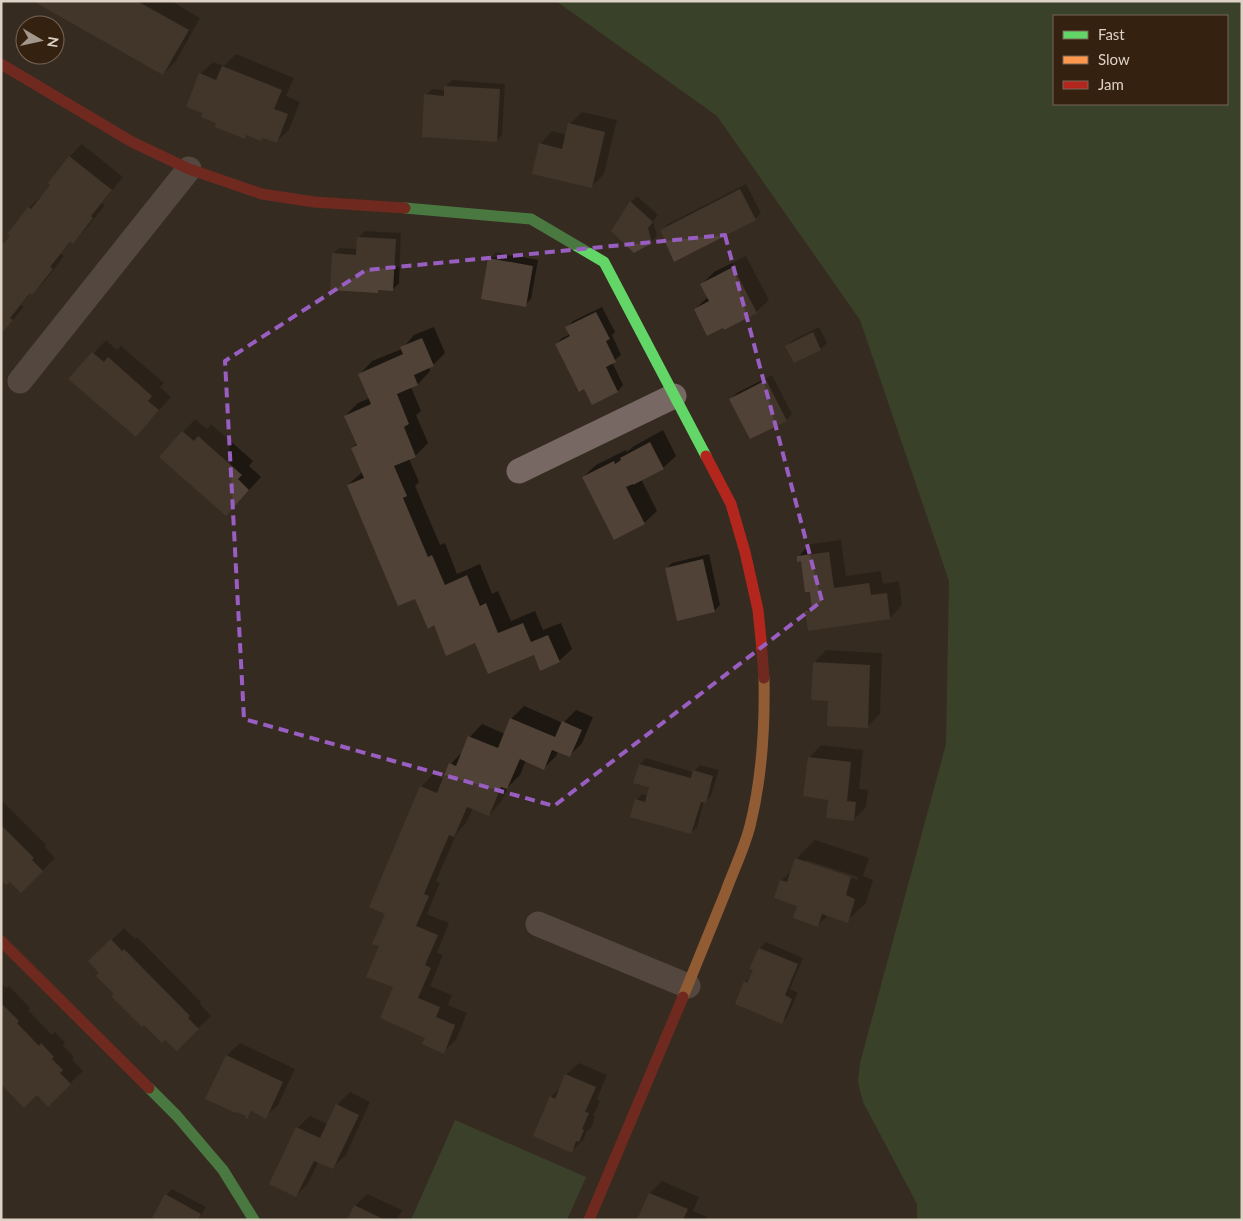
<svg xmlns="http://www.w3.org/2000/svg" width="1243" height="1221" font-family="Lato,sans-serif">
<rect width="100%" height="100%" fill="#362b21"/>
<path fill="#3f5936" d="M 455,1120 L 586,1177 L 567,1220 L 411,1220 Z"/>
<path fill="#3c5b31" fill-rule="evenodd" d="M 556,1 L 1242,1 L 1242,1220 L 917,1220 L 917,1204 L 863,1102 L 858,1082 L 860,1063 L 946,744 L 949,581 L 860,320 L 717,116 ZM 1054,16 L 1227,16 L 1227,104 L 1054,104 Z"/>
<path fill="#0007" fill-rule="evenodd" d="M 35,1 L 171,1 L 200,18 L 176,61 L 163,74 Z
M 236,54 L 294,78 L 286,96 L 300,102 L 289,130 L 276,142 L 264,137 L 261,140 L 247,134 L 244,137 L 218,123 L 205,113 L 200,74 L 213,62 L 224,66 Z
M 452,80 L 505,84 L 502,135 L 496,141 L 426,95 L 432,89 L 445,90 L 446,86 Z
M 582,112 L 617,120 L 604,174 L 592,186 L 540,144 L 552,131 L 567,135 L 570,124 Z
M 82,144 L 123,177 L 102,203 L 105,205 L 85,230 L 73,243 L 71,242 L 61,254 L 64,256 L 45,281 L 32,293 L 31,293 L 21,305 L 24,307 L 1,334 L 1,247 L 12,235 L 29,208 L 41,196 L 42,197 L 69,157 Z
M 746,184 L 761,213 L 755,219 L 662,230 L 668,224 Z
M 637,196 L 658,215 L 653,221 L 657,236 L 651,242 L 613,231 L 631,202 Z
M 365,231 L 401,233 L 399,283 L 393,289 L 380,289 L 377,291 L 333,254 L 339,248 L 358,249 L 359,237 Z
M 496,252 L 538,260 L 531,299 L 525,305 L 482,298 L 490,258 Z
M 746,256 L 769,300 L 756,312 L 695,309 L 708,297 L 702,284 L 714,272 Z
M 602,307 L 615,332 L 612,335 L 621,355 L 612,362 L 623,385 L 618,391 L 593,403 L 584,388 L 556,344 L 562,338 L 571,334 L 567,327 L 573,321 Z
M 434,327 L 445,353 L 433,365 L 429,367 L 430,371 L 418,384 L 411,387 L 421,411 L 416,415 L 428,443 L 415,456 L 409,459 L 419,482 L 415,486 L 440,545 L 445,543 L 457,574 L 480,564 L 492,594 L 498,591 L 511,621 L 535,611 L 543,630 L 561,623 L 572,649 L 559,661 L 534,653 L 476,641 L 434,624 L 416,597 L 348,485 L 362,472 L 352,448 L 357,443 L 345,416 L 358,403 L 370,398 L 360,374 L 372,361 L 402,349 L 414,335 Z
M 819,327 L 827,343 L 821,349 L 794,362 L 787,346 L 793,340 Z
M 106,340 L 117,350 L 121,346 L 164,383 L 160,387 L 171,397 L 136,436 L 70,378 Z
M 772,375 L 792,414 L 786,420 L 731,399 L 737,393 Z
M 195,419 L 207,429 L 211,424 L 253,461 L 249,466 L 261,477 L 226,515 L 160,457 Z
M 663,430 L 676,456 L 663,468 L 641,479 L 657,511 L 644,523 L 583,477 L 596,465 L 626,450 L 627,452 L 634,446 Z
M 841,540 L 846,576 L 881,571 L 883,584 L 899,581 L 902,605 L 890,618 L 806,612 L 813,605 L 811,591 L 802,559 L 798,557 L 810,544 Z
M 709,554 L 720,605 L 714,611 L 667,568 L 672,563 Z
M 826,650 L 882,653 L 880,714 L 867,727 L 830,699 L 814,663 Z
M 524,706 L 563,723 L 576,710 L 593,717 L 582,743 L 569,756 L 558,751 L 556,756 L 544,768 L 526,760 L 520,775 L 508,787 L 501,802 L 489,815 L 473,808 L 466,823 L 457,833 L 436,881 L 440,883 L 427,914 L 449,923 L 437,953 L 443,955 L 430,986 L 452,995 L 448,1005 L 467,1013 L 456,1040 L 443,1052 L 427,1037 L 395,987 L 381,945 L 387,913 L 421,787 L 433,774 L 444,779 L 451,764 L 463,751 L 470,737 L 482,724 L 505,734 L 511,719 Z
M 821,745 L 863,750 L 859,789 L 868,790 L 866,807 L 853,820 L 830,798 L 809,758 Z
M 646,758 L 693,772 L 700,765 L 719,770 L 711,796 L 705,802 L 704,801 L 697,827 L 691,833 L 636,800 L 642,794 L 648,796 L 651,787 L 640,764 Z
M 1,800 L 46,845 L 44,846 L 55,858 L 21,892 L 10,880 L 1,878 Z
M 815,840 L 869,858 L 863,876 L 873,880 L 866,903 L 847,921 L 828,915 L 817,926 L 781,881 L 793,869 L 796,859 ZM 806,860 L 858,877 L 857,880 L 806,863 Z
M 124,928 L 135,939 L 137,937 L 201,1002 L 200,1004 L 211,1016 L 177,1049 L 115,994 L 101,973 L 90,961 Z
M 766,942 L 803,958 L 790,989 L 798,993 L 787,1017 L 781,1023 L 745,982 L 752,976 L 760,948 Z
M 1,983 L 6,988 L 9,986 L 30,1008 L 28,1010 L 52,1035 L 55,1032 L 65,1043 L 63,1046 L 74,1057 L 72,1059 L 83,1071 L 48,1105 L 37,1093 L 1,1082 Z
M 240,1043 L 295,1069 L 278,1105 L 265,1117 L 252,1111 L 248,1115 L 207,1098 L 227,1055 Z
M 579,1063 L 607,1075 L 597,1099 L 600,1101 L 593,1116 L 595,1117 L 591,1128 L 586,1132 L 584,1139 L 571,1152 L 551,1097 L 562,1086 L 566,1075 Z
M 350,1092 L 370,1102 L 346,1155 L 333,1167 L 319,1161 L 308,1183 L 296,1196 L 297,1128 L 310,1116 L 328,1124 L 337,1105 Z
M 662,1181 L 699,1197 L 693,1211 L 707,1217 L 706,1220 L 639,1220 L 650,1193 Z
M 172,1189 L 206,1207 L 199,1219 L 201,1220 L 152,1220 L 166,1195 Z
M 367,1194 L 402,1210 L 397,1220 L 348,1220 L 355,1206 Z"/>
<path fill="#504236" d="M 33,1 L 137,1 L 189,30 L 163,75 Z
M 222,66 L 282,90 L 274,109 L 288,114 L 277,143 L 263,138 L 261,141 L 246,135 L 245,139 L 215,127 L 216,123 L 201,117 L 203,113 L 186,107 L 199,73 L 216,80 Z
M 444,86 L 500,89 L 497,142 L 422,137 L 424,94 L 444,96 Z
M 568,123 L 605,132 L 592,188 L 532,174 L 539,143 L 562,149 Z
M 69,156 L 112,190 L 91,216 L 93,218 L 73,244 L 70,242 L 50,267 L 53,269 L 32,295 L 30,293 L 10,318 L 13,320 L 1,334 L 1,246 L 10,236 L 7,234 L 28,207 L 31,209 L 50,185 L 48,183 Z
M 740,189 L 756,220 L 674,262 L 660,230 Z
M 630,201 L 653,222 L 648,228 L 652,243 L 634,253 L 611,231 Z
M 357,237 L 396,239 L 393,291 L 378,290 L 378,293 L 330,290 L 332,253 L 356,255 Z
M 488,258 L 533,266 L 526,307 L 481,299 Z
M 733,267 L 757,313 L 724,330 L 723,328 L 707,336 L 694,309 L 709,301 L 700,284 Z
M 596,312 L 610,339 L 606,341 L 616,362 L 606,367 L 618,392 L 592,405 L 584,389 L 579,392 L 555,344 L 570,336 L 565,327 Z
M 813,332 L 821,350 L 794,363 L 785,346 Z
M 422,338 L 434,366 L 414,375 L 418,385 L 397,394 L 409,424 L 404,427 L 416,457 L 394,466 L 407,496 L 403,498 L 428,557 L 432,555 L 445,585 L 467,575 L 480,606 L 486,603 L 498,633 L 523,623 L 531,642 L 548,635 L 560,662 L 540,671 L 534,655 L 488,674 L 475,643 L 446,656 L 434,625 L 428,629 L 415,599 L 398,606 L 347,485 L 364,478 L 351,448 L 357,445 L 344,416 L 371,404 L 358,374 L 403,354 L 400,347 Z
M 92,352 L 104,362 L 108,357 L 152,396 L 148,401 L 159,410 L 136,437 L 68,379 Z
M 766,380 L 787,421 L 750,439 L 729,399 Z
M 182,431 L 194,441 L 198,436 L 242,475 L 238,479 L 249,490 L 226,516 L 159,457 Z
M 650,442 L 664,469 L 633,485 L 633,484 L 626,487 L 645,524 L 614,540 L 582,477 L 614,461 L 615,464 L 621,460 L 620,458 Z
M 829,552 L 834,588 L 869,583 L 871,595 L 887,593 L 890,619 L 808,631 L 805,611 L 812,610 L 810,592 L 805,592 L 801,561 L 797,562 L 797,556 Z
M 703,559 L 715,612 L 677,621 L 665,568 Z
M 813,662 L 870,665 L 868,728 L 827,726 L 828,701 L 811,700 Z
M 510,718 L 555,737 L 562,721 L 582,730 L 570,757 L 552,750 L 544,770 L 520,759 L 507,789 L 501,787 L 489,816 L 467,807 L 454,837 L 449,835 L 424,894 L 429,896 L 416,926 L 438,935 L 425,965 L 431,968 L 418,998 L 440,1007 L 436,1017 L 455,1025 L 444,1054 L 422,1044 L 425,1038 L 380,1018 L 393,987 L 366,977 L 379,946 L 372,944 L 385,914 L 369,907 L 420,786 L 437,793 L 449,763 L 456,766 L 468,736 L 498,748 Z
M 808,757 L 851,762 L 847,801 L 856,802 L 854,821 L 826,818 L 828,800 L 803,796 Z
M 639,764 L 691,778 L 693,770 L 713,776 L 706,803 L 701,802 L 691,834 L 630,817 L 635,799 L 645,802 L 649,787 L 633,783 Z
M 1,825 L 34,858 L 32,860 L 43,871 L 21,893 L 10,882 L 6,885 L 1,880 Z
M 795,858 L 851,877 L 846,895 L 855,899 L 848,923 L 822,914 L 818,927 L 793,918 L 797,906 L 774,898 L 780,880 L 787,882 Z
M 111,939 L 122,951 L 124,949 L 190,1016 L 188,1018 L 199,1029 L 177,1051 L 165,1040 L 162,1043 L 144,1025 L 142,1027 L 111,996 L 114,994 L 96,976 L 99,973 L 88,961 Z
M 759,948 L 798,964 L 785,995 L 792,999 L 782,1024 L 735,1004 L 744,981 L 747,983 L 753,970 L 749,969 Z
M 1,1003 L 19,1021 L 17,1023 L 39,1046 L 41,1043 L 54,1057 L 52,1059 L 63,1070 L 60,1073 L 71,1084 L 48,1107 L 37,1095 L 24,1108 L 1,1084 Z
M 226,1055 L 283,1082 L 266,1119 L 251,1111 L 247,1119 L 245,1118 L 246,1116 L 237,1112 L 236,1113 L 205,1099 Z
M 565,1074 L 596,1087 L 585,1112 L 589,1113 L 582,1129 L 584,1130 L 579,1142 L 576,1141 L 572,1153 L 533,1136 L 550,1096 L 555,1099 Z
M 336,1104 L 359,1115 L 333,1169 L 314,1161 L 296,1197 L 269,1184 L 296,1127 L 320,1138 Z
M 649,1193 L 688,1209 L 683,1220 L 637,1220 Z
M 165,1194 L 201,1214 L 198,1220 L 151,1220 Z
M 354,1205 L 385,1220 L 347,1220 Z"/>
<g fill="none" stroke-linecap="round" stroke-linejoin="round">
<path stroke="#776864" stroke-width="25" d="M 20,381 L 189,169
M 519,471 L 674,396
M 538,924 L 688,986"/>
<path stroke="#63d668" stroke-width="11" d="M 405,208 L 531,219 L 604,262 L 706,456
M 149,1088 L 177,1116 L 223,1170 L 254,1220"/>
<path stroke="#ff974d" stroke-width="11" d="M 683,997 C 697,962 712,926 726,891 C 734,869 744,849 750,826 C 762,778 765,727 764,678"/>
<path stroke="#b3261e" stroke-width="11" d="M 1,64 L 132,142 L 189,169 L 262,194 L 314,202 L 405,208
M 706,456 L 731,504 L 745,552 L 758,610 L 761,640 L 764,678
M 1,941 L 149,1088
M 589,1220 L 683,997"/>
</g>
<path d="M0 0H1243V1221H0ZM 725,235 L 822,601 L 554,806 L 244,719 L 225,361 L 366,270 Z" fill="#362b21" fill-opacity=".55" fill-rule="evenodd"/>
<path fill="none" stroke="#995ec1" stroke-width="4" stroke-dasharray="10 6" stroke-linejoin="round" d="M 725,235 L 822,601 L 554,806 L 244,719 L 225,361 L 366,270 Z"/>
<rect width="1243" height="1221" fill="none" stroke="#ded1c6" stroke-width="5"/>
<rect x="1053" y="15" width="175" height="90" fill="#34210f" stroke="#786758"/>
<rect x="1063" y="31" width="25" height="8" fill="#63d668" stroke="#786758"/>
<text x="1098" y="40" font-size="15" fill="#ded1c6">Fast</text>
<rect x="1063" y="56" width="25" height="8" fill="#ff974d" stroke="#786758"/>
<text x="1098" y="65" font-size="15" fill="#ded1c6">Slow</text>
<rect x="1063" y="81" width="25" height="8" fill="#b3261e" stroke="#786758"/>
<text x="1098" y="90" font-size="15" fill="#ded1c6">Jam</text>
<g transform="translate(40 40) rotate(99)"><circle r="24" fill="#34210f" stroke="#786758"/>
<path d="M0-4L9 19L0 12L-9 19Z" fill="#a3978c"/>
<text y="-8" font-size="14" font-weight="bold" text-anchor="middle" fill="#ded1c6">N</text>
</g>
</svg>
